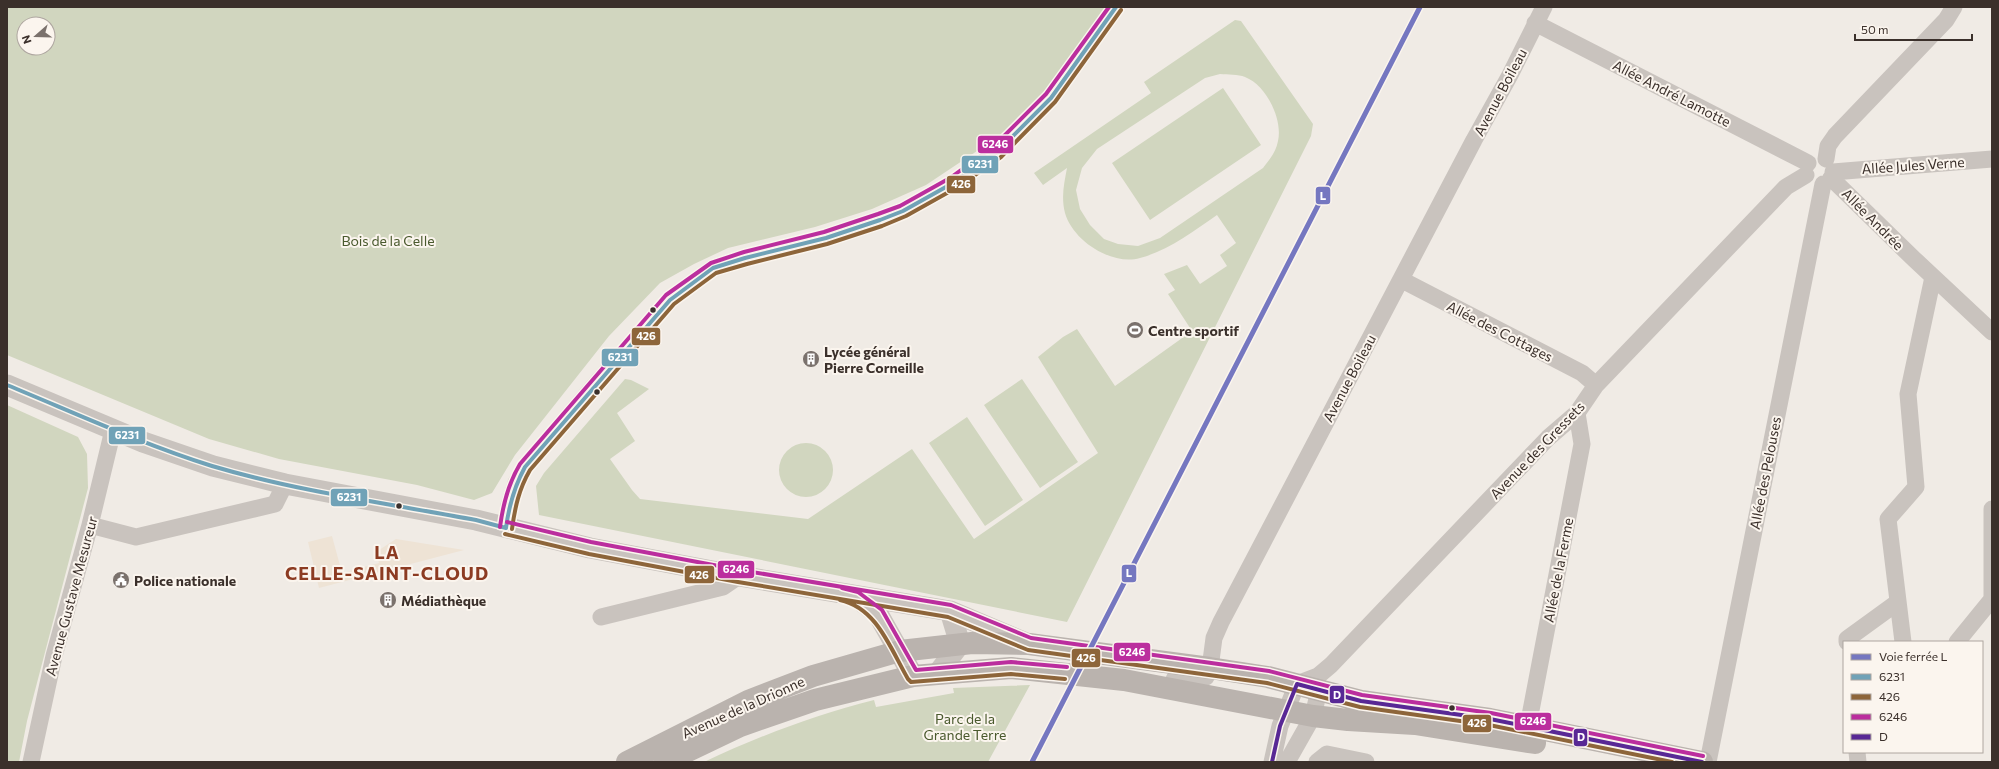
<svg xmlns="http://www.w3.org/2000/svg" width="1999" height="769" font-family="Commissioner,sans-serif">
<rect width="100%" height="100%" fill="#f0ebe5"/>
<path fill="#d1d6bf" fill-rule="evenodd" d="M 7,7 L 1113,7 L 1049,97 L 992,141 L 926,185 L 872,209 L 815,227 L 728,248 L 694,264 L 660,283 L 609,336 L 515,455 L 492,493 L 474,500 L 417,485 L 279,459 L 209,439 L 7,355 ZM 24,24 L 48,24 L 48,48 L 24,48 Z
M 1235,20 L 1241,21 L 1313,124 L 1311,136 L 1067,622 L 539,515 L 536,486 L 544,473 L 625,379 L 631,380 L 649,389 L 617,413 L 635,441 L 610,459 L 632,490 L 640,499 L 808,519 L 912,449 L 974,539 L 1098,453 L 1038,357 L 1063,337 L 1077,329 L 1115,386 L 1192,331 L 1168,294 L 1175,290 L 1164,274 L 1187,265 L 1200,284 L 1227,266 L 1220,255 L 1236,243 L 1217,215 C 1192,232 1170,250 1140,258 C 1112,266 1073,241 1065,213 C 1061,197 1064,184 1067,168 L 1043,185 L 1034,173 L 1151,93 L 1144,82 ZM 1220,74 C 1228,75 1238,74 1245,77 C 1266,85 1283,119 1278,141 C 1276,152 1270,159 1263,168 L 1160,238 L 1138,246 L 1118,244 L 1104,239 L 1090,225 L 1080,209 L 1076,190 L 1082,168 L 1097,149 L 1205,78 Z
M 1223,88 L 1261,145 L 1150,220 L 1112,163 Z
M 1022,379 L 1078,462 L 1040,488 L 984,405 Z
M 7,405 L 78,437 L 87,454 L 88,488 L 27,721 L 19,762 L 7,762 Z
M 967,417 L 1023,500 L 985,526 L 929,443 Z
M779 470a27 27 0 1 1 54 0a27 27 0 1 1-54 0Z
M 1030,685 L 988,762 L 704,762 C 759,736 815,715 874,700 L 876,707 L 954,693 L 953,688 Z"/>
<path fill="#eee3d5" d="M 332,536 L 342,573 L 379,563 L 376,552 L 396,539 L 464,550 L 319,588 L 308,542 Z"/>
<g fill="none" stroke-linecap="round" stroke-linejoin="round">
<path stroke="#c9c3be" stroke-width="17" d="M 1535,23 L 1808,163
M 1826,159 L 1828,146 L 1835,136 L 1946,20 L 1954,7
M 1833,172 L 1992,159
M 1831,178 L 1914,259 L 1992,332
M 1402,280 L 1582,373 L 1596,385
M 90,525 L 136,537 L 275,504 L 285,484
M 506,528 L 509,505 L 516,483 L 525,467 L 594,386 L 670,300 L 713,268 L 745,258 L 826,238 L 880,220 L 903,211 L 953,183 L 997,152 L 1051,98 L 1116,7
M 601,617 L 723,587 L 739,576
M 1847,642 L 1847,639 L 1898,602
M 1903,642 L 1888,519 L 1916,487 L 1908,394 L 1933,277
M 1957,642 L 1992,599 L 1992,509
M 1174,679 L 1196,683 L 1206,677 L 1210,668 L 1214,638 L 1221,622 L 1474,140 L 1510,75 L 1544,7
M 1528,726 L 1582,444 L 1577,413
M 1857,752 L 1858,762
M 31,762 L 54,656 L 90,525 L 113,430
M 1272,762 L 1280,726 L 1297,684 L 1318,676 L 1331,665 L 1548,438 L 1577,413 L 1596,385 L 1786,187 L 1806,175
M 1287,762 L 1313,716 L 1319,690
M 1317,762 L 1327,754 L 1366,762
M 1708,762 L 1823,184"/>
<path stroke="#c9c3be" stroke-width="21" d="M 7,385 L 143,442 L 213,466 L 285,484 L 476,520 L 590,548 L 739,576 L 950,611 L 1026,643
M 856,597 L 878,614 L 913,676
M 938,673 L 960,644 L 950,611"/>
<path stroke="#bab3ae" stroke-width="22" d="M 627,762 L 748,701 L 813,676 L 900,651 L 972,643 L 1029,644 L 1210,668 L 1268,677 L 1361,701 L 1490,719 L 1702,762
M 665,762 L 740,726 L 815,700 L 913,676 L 1011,668 L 1124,680 L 1313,716 L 1348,720 L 1415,724 L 1535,743"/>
<g stroke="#fbf5ee" stroke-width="7">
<path id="bus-1" d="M 7,385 C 75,413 142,444 212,466 C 296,491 390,504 476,520 L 506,528
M 506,528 C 509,505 514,487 525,467 L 670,300 L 713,268 L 745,258 L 826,238 L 880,220 L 903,211 L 953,183 L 997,152 L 1051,98 L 1116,7"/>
</g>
<g stroke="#fbf5ee" stroke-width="7">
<path id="bus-2" d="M 512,529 C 515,507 519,489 530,470 L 674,304 L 716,273 L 747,264 L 827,244 L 882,226 L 906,216 L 956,188 L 1001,157 L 1055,102 L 1121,10
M 505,534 L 589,554 L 738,582 L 948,617 L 1028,650 L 1267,683 L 1360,707 L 1489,725 L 1672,762
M 840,600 C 877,608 890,648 908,679 L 911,682 L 1011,674 L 1065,679"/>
</g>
<g stroke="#fbf5ee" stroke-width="7">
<path id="bus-3" d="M 507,522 L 591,542 L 740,570 L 951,605 L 1031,638 L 1269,671 L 1362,695 L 1491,713 L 1703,756
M 500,527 C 503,504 508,484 520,464 L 666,295 L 711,263 L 744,252 L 824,232 L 878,214 L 900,206 L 950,178 L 993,147 L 1046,94 L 1109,7
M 842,588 L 858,592 L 882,610 L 916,670 L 1011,662 L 1067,667"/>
</g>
<g stroke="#fbf5ee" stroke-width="7">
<path id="bus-4" d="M 1272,762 L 1280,726 L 1297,684 L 1361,701 L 1490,719 L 1702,762"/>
</g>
<use href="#bus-1" stroke="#70a2b7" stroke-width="4"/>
<use href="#bus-2" stroke="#8d653a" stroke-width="4"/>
<use href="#bus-3" stroke="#bb2e9e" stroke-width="4"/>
<use href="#bus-4" stroke="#582895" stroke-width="4"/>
<g stroke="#fbf5ee" stroke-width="8">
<path id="rail-1" d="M 1032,762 L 1420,7"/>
</g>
<use href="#rail-1" stroke="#7577c0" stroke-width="5"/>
</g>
<defs>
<g id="stadium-disc" transform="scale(0.9)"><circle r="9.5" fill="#7a716c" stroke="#fbf5ee"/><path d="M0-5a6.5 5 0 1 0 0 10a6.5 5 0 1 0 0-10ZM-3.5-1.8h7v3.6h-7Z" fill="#fff"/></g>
<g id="building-disc" transform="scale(0.9)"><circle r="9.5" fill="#7a716c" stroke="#fbf5ee"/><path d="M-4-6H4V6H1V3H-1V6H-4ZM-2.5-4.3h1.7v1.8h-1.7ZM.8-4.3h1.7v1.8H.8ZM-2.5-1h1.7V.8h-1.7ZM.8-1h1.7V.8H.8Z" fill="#fff"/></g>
<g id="civic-disc" transform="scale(0.9)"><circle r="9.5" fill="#7a716c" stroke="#fbf5ee"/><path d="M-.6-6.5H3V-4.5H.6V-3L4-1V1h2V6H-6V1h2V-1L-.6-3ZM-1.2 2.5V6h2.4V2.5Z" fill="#fff"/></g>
</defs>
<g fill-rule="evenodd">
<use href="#stadium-disc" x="1135" y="330"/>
<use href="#building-disc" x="811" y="359"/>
<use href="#civic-disc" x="121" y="580"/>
<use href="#building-disc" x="388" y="600"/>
</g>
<g fill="#3b302b" stroke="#fbf5ee" stroke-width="1.5">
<circle cx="653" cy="310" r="3.5"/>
<circle cx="597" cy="392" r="3.5"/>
<circle cx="399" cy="506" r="3.5"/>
<circle cx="1452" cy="708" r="3.5"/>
</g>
<g text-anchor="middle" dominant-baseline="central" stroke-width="4" stroke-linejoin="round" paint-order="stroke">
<g font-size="14" fill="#3b302b" stroke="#fbf5ee">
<text transform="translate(1500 92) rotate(-62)">Avenue Boileau</text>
<text transform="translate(1672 93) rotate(27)">Allée André Lamotte</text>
<text transform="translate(1913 165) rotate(-4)">Allée Jules Verne</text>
<text transform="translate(1873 219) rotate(45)">Allée Andrée</text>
<text transform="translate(1500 331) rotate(27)">Allée des Cottages</text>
<text transform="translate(1349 378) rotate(-62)">Avenue Boileau</text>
<text transform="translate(1537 450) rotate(-46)">Avenue des Gressets</text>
<text transform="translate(1765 473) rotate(-79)">Allée des Pelouses</text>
<text transform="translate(1558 570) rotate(-79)">Allée de la Ferme</text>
<text transform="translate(71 596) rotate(-75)">Avenue Gustave Mesureur</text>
<text transform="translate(743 707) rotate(-24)">Avenue de la Drionne</text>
</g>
<g font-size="14" fill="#4a5a2e" stroke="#fbf5ee">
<text x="388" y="240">Bois de la Celle</text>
<text x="965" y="718">Parc de la<tspan x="965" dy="16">Grande Terre</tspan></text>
</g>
<g font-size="14" font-weight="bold" fill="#3b302b" stroke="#fbf5ee" text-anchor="start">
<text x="1148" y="330">Centre sportif</text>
<text x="824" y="351">Lycée général<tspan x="824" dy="16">Pierre Corneille</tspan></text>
<text x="134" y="580">Police nationale</text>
<text x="401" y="600">Médiathèque</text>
</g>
<g font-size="18" font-weight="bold" letter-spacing="1" fill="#8c3b22" stroke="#fbf5ee">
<text x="387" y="552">LA<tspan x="387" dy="21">CELLE-SAINT-CLOUD</tspan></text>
</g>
</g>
<g stroke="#fbf5ee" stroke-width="1.5">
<rect x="977" y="135" width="37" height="19" rx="4" fill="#bb2e9e"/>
<rect x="961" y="155" width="38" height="19" rx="4" fill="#70a2b7"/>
<rect x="946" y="175" width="30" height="19" rx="4" fill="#8d653a"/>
<rect x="1315" y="186" width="16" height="19" rx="4" fill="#7577c0"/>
<rect x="631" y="327" width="30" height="19" rx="4" fill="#8d653a"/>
<rect x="601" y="348" width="38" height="19" rx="4" fill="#70a2b7"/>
<rect x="108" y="426" width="38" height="19" rx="4" fill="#70a2b7"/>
<rect x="330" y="488" width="38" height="19" rx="4" fill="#70a2b7"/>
<rect x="717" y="560" width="38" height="19" rx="4" fill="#bb2e9e"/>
<rect x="1121" y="564" width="16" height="19" rx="4" fill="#7577c0"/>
<rect x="684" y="565" width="31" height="19" rx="4" fill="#8d653a"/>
<rect x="1113" y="642" width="38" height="20" rx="4" fill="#bb2e9e"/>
<rect x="1071" y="648" width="30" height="20" rx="4" fill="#8d653a"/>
<rect x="1329" y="685" width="16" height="19" rx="4" fill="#582895"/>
<rect x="1514" y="712" width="38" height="19" rx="4" fill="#bb2e9e"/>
<rect x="1462" y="714" width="30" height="19" rx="4" fill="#8d653a"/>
<rect x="1573" y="728" width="15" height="19" rx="4" fill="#582895"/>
</g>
<g font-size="11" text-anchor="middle" font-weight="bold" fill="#fff">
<text x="995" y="148">6246</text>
<text x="980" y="168">6231</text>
<text x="961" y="188">426</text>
<text x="1323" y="200">L</text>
<text x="646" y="340">426</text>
<text x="620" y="361">6231</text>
<text x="127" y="439">6231</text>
<text x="349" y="501">6231</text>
<text x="736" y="573">6246</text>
<text x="1129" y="577">L</text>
<text x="699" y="579">426</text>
<text x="1132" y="656">6246</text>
<text x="1086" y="662">426</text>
<text x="1337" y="699">D</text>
<text x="1533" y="725">6246</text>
<text x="1477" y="727">426</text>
<text x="1581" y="741">D</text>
</g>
<rect width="1999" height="769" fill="none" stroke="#3b302b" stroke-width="16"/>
<rect x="1843" y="641" width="140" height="112" fill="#fbf5ee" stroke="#aea6a0"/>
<rect x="1851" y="654" width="20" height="6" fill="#7577c0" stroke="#aea6a0"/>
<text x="1879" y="661" font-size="12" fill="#3b302b">Voie ferrée L</text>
<rect x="1851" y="674" width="20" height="6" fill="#70a2b7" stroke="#aea6a0"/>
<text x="1879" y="681" font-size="12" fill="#3b302b">6231</text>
<rect x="1851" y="694" width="20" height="6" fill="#8d653a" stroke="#aea6a0"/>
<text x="1879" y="701" font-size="12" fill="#3b302b">426</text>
<rect x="1851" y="714" width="20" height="6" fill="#bb2e9e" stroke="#aea6a0"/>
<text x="1879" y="721" font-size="12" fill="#3b302b">6246</text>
<rect x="1851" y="734" width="20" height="6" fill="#582895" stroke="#aea6a0"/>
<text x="1879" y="741" font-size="12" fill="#3b302b">D</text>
<g transform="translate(36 36) rotate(250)"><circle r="19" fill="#fbf5ee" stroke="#aea6a0"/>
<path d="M0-3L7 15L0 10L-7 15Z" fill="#7a716c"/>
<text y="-6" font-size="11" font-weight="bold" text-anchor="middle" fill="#3b302b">N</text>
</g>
<path d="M1855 34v6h117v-6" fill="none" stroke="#3b302b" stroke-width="2"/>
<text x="1861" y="34" font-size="12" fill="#3b302b" stroke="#fbf5ee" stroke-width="3" paint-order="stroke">50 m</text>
</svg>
